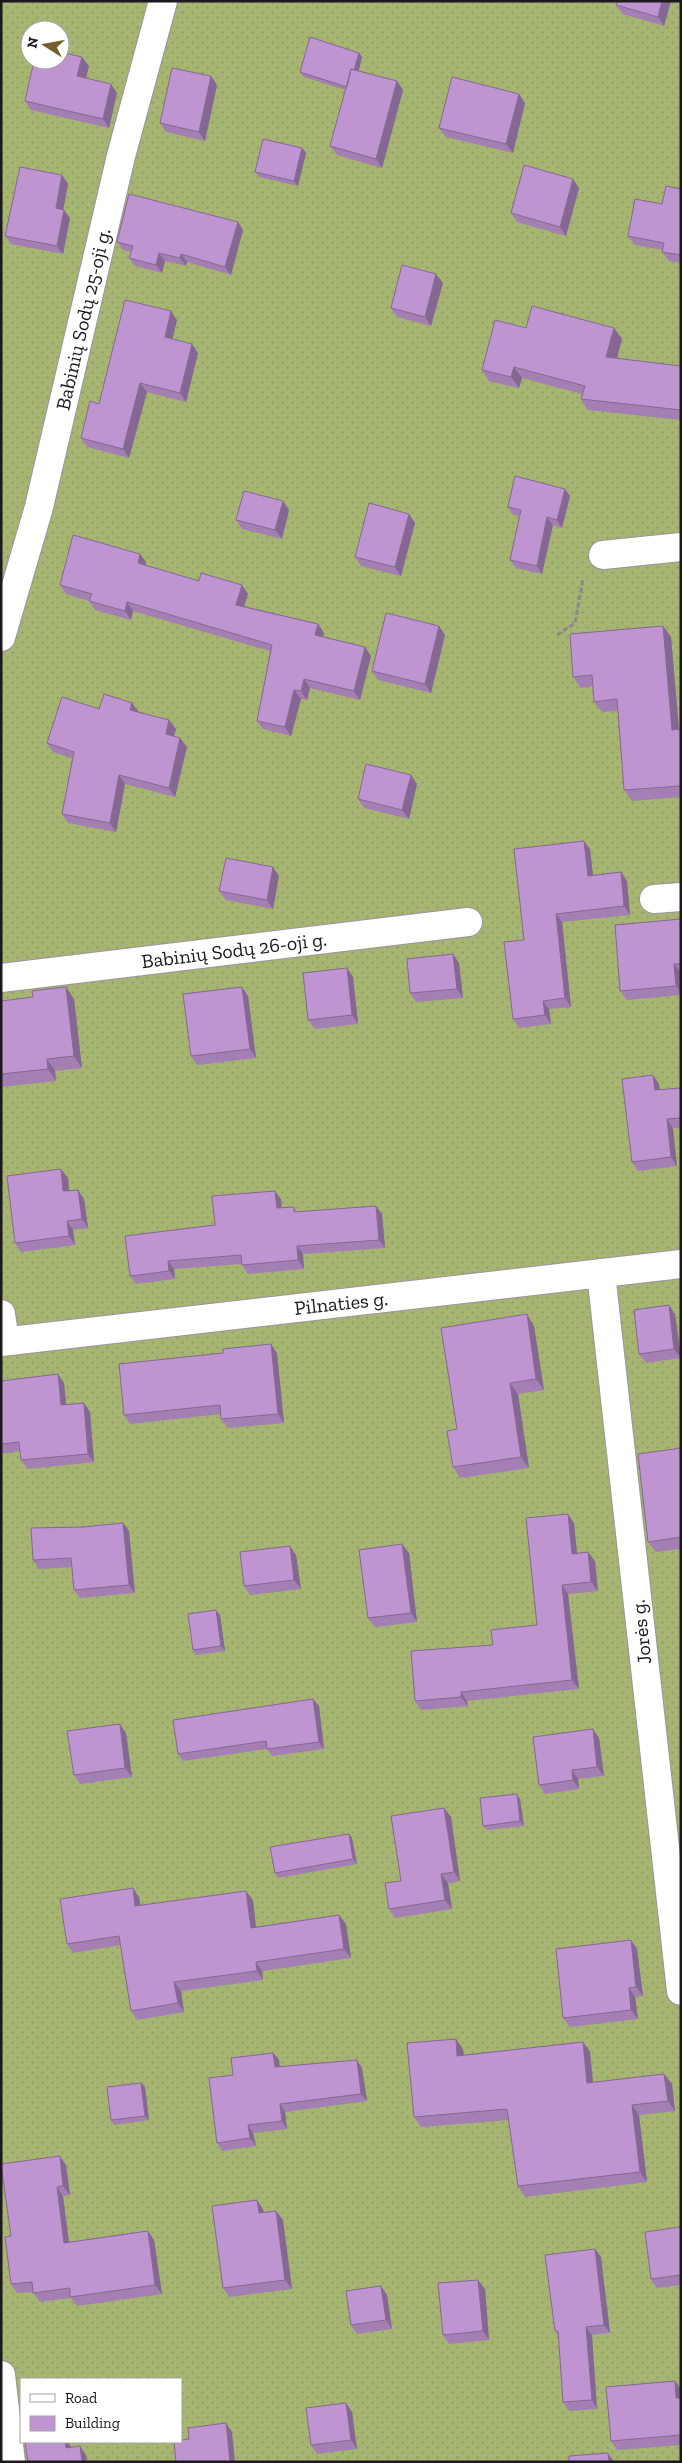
<svg xmlns="http://www.w3.org/2000/svg" width="682" height="2463" font-family="'Zilla Slab',serif">
<defs>
<pattern id="garden-dots" width="8" height="8" patternUnits="userSpaceOnUse" patternTransform="scale(1.25)"><rect width="8" height="8" fill="#a6b572"/><path d="M2 2h.1M6 6h.1" fill="none" stroke="#8e9b62" stroke-width="1.8" stroke-linecap="round"/></pattern>
</defs>
<rect width="100%" height="100%" fill="#e6daec"/>
<path fill="url(#garden-dots)" fill-rule="evenodd" d="M 1,1 L 681,1 L 681,2462 L 1,2462 ZM 30,30 L 60,30 L 60,60 L 30,60 ZM 21,2379 L 181,2379 L 181,2442 L 21,2442 Z"/>
<g fill="none" stroke-linecap="round" stroke-linejoin="round">
<g stroke="#9d92a2" stroke-width="30">
<path id="minor" d="M 603,555 L 681,547
M 1,637 L 39,507 L 121,156 L 163,1
M 654,899 L 681,897
M 1,978 L 468,922
M 601,1273 L 681,1991
M 1,1314 L 5,1341
M 1,1342 L 681,1264
M 1,2375 L 11,2462"/>
</g>
<path stroke="#8c8490" stroke-width="3" stroke-dasharray="5 2.5" stroke-linecap="butt" d="M 557,635 L 575,623 L 583,579"/>
<use href="#minor" stroke="#fff" stroke-width="28"/>
</g>
<path fill="#a37fb4" d="M 671,1 L 664,26 L 623,14 L 616,5 Z
M 359,53 L 362,57 L 359,71 L 397,81 L 403,90 L 382,168 L 337,155 L 330,146 L 346,90 L 304,77 L 300,72 Z
M 89,66 L 86,78 L 117,93 L 109,128 L 31,110 L 25,101 L 42,67 Z
M 211,76 L 217,85 L 205,141 L 166,132 L 160,123 Z
M 525,103 L 513,153 L 446,137 L 439,128 Z
M 302,148 L 306,153 L 298,186 L 259,177 L 255,172 Z
M 62,175 L 68,184 L 63,210 L 70,218 L 63,254 L 11,244 L 5,236 Z
M 579,188 L 566,236 L 517,222 L 511,213 Z
M 681,189 L 681,263 L 669,261 L 662,252 L 663,250 L 635,245 L 628,236 L 662,204 Z
M 238,222 L 243,230 L 231,275 L 187,262 L 186,266 L 165,261 L 162,273 L 135,266 L 129,258 L 131,252 L 123,250 L 117,242 Z
M 443,283 L 431,326 L 397,317 L 391,308 Z
M 177,320 L 172,339 L 198,353 L 186,402 L 147,392 L 129,458 L 87,447 L 81,438 L 99,404 Z
M 526,328 L 614,328 L 622,339 L 617,359 L 681,366 L 681,420 L 588,410 L 581,399 L 582,394 L 522,378 L 519,388 L 489,381 L 482,370 Z
M 565,489 L 570,496 L 562,528 L 553,525 L 542,574 L 516,568 L 510,560 L 520,516 L 513,515 L 508,507 Z
M 283,501 L 289,510 L 282,539 L 242,529 L 236,520 Z
M 409,514 L 415,523 L 401,576 L 361,566 L 355,557 Z
M 140,554 L 146,562 L 146,565 L 199,581 L 242,585 L 248,594 L 244,606 L 318,624 L 324,633 L 323,637 L 365,647 L 371,656 L 360,700 L 310,688 L 307,700 L 301,699 L 291,736 L 263,729 L 257,721 L 270,651 L 133,611 L 131,620 L 95,610 L 89,601 L 66,594 L 60,585 Z
M 663,626 L 671,637 L 679,729 L 681,729 L 681,797 L 632,801 L 624,790 L 618,711 L 602,712 L 594,702 L 593,686 L 581,688 L 573,677 Z
M 445,635 L 431,693 L 378,680 L 372,671 Z
M 132,703 L 138,712 L 176,729 L 174,737 L 180,738 L 187,747 L 175,797 L 125,784 L 116,832 L 68,823 L 62,814 L 72,758 L 53,752 L 47,743 L 99,709 Z
M 411,775 L 417,784 L 409,819 L 364,808 L 358,799 Z
M 584,841 L 590,849 L 593,875 L 621,872 L 627,881 L 630,915 L 562,922 L 571,1007 L 549,1009 L 551,1024 L 519,1028 L 513,1019 L 524,940 Z
M 279,876 L 273,909 L 226,900 L 219,891 Z
M 681,919 L 681,995 L 627,1000 L 620,991 Z
M 459,963 L 463,998 L 416,1002 L 410,993 Z
M 353,977 L 358,1024 L 315,1029 L 308,1020 Z
M 248,996 L 256,1058 L 197,1065 L 191,1056 Z
M 74,999 L 82,1068 L 55,1071 L 56,1081 L 1,1087 L 1,1001 Z
M 659,1084 L 660,1090 L 681,1088 L 681,1128 L 673,1128 L 677,1166 L 638,1171 L 632,1162 Z
M 68,1178 L 69,1191 L 78,1190 L 84,1199 L 88,1228 L 73,1230 L 75,1245 L 21,1252 L 15,1243 Z
M 281,1199 L 282,1208 L 294,1207 L 297,1212 L 382,1214 L 385,1248 L 303,1254 L 304,1269 L 248,1274 L 242,1265 L 242,1264 L 174,1269 L 175,1279 L 136,1284 L 130,1276 L 215,1225 Z
M 675,1314 L 681,1358 L 646,1363 L 639,1354 Z
M 534,1326 L 544,1390 L 518,1394 L 529,1468 L 460,1478 L 453,1467 L 457,1429 Z
M 277,1353 L 284,1423 L 228,1428 L 221,1419 L 221,1414 L 130,1424 L 124,1415 Z
M 1,1381 L 64,1383 L 66,1404 L 90,1412 L 94,1462 L 28,1469 L 21,1460 L 20,1451 L 1,1454 Z
M 681,1448 L 681,1549 L 656,1552 L 648,1542 Z
M 123,1523 L 129,1531 L 135,1593 L 80,1598 L 74,1590 L 72,1567 L 39,1569 L 33,1560 L 83,1527 Z
M 574,1523 L 577,1554 L 588,1552 L 595,1561 L 598,1591 L 568,1594 L 579,1689 L 467,1701 L 468,1706 L 421,1710 L 415,1701 L 493,1645 L 537,1625 Z
M 402,1544 L 409,1553 L 417,1622 L 375,1627 L 368,1618 Z
M 296,1555 L 301,1589 L 250,1595 L 244,1586 Z
M 220,1615 L 225,1651 L 196,1655 L 193,1650 Z
M 313,1699 L 319,1706 L 324,1749 L 272,1756 L 267,1749 L 183,1761 L 178,1754 Z
M 126,1733 L 132,1777 L 80,1784 L 74,1775 Z
M 599,1738 L 604,1776 L 578,1779 L 579,1789 L 545,1794 L 539,1785 Z
M 520,1799 L 524,1826 L 487,1830 L 483,1826 Z
M 444,1808 L 451,1817 L 460,1881 L 448,1883 L 452,1909 L 395,1918 L 389,1909 L 401,1881 Z
M 349,1834 L 352,1838 L 357,1864 L 278,1878 L 275,1873 Z
M 139,1897 L 140,1905 L 253,1900 L 256,1927 L 339,1915 L 346,1924 L 351,1958 L 262,1971 L 263,1980 L 181,1991 L 184,2012 L 137,2020 L 131,2011 L 121,1945 L 73,1953 L 67,1944 Z
M 631,1940 L 637,1949 L 643,1996 L 635,1997 L 638,2019 L 570,2027 L 563,2018 Z
M 583,2042 L 590,2052 L 593,2083 L 672,2084 L 675,2111 L 639,2115 L 647,2182 L 525,2197 L 518,2186 L 509,2120 L 421,2127 L 414,2117 L 463,2049 L 464,2055 Z
M 273,2053 L 279,2060 L 279,2067 L 362,2068 L 367,2101 L 285,2112 L 287,2129 L 253,2133 L 256,2146 L 222,2151 L 217,2143 L 233,2075 Z
M 141,2083 L 145,2087 L 149,2120 L 114,2125 L 111,2120 Z
M 66,2165 L 70,2195 L 63,2196 L 69,2242 L 148,2231 L 154,2240 L 162,2294 L 77,2306 L 71,2298 L 40,2302 L 33,2292 L 17,2293 L 11,2284 L 11,2236 Z
M 263,2209 L 264,2212 L 276,2211 L 283,2220 L 292,2289 L 229,2297 L 223,2288 Z
M 681,2228 L 681,2285 L 657,2288 L 651,2279 Z
M 595,2249 L 601,2257 L 610,2333 L 592,2335 L 597,2409 L 569,2411 L 563,2402 L 559,2337 L 555,2331 Z
M 381,2286 L 387,2295 L 392,2329 L 357,2334 L 351,2325 Z
M 485,2289 L 489,2340 L 449,2344 L 443,2335 Z
M 681,2389 L 681,2445 L 617,2450 L 611,2441 Z
M 346,2403 L 352,2412 L 357,2449 L 317,2454 L 311,2445 Z"/>
<path fill="#856892" d="M 662,1 L 671,1 L 664,26 L 658,17 Z
M 359,53 L 362,57 L 353,92 L 350,88 Z
M 82,57 L 89,66 L 84,85 L 77,76 Z
M 211,76 L 217,85 L 205,141 L 199,132 Z
M 397,81 L 403,90 L 382,168 L 376,159 Z
M 111,84 L 117,93 L 109,128 L 103,119 Z
M 519,94 L 525,103 L 513,153 L 506,144 Z
M 302,148 L 306,153 L 298,186 L 294,181 Z
M 62,175 L 68,184 L 62,217 L 56,208 Z
M 573,179 L 579,188 L 566,236 L 560,227 Z
M 64,210 L 70,218 L 63,254 L 57,246 Z
M 238,222 L 243,230 L 231,275 L 225,267 Z
M 159,253 L 165,261 L 162,273 L 156,265 Z
M 181,254 L 187,262 L 186,266 L 180,258 Z
M 436,274 L 443,283 L 431,326 L 425,317 Z
M 171,311 L 177,320 L 171,346 L 165,337 Z
M 614,328 L 622,339 L 614,368 L 606,357 Z
M 192,344 L 198,353 L 186,402 L 180,393 Z
M 514,367 L 522,378 L 519,388 L 511,377 Z
M 140,383 L 147,392 L 129,458 L 123,449 Z
M 565,489 L 570,496 L 562,528 L 557,520 Z
M 283,501 L 289,510 L 282,539 L 275,530 Z
M 409,514 L 415,523 L 401,576 L 395,567 Z
M 547,517 L 553,525 L 542,574 L 537,566 Z
M 140,554 L 146,562 L 144,572 L 138,563 Z
M 242,585 L 248,594 L 242,613 L 236,605 Z
M 127,602 L 133,611 L 131,620 L 125,611 Z
M 318,624 L 324,633 L 322,644 L 315,635 Z
M 439,626 L 445,635 L 431,693 L 425,684 Z
M 663,626 L 671,637 L 680,741 L 672,730 Z
M 365,647 L 371,656 L 360,700 L 354,691 Z
M 304,679 L 310,688 L 307,700 L 301,691 Z
M 294,690 L 301,699 L 291,736 L 285,727 Z
M 132,703 L 139,712 L 136,719 L 130,710 Z
M 169,720 L 176,729 L 172,743 L 166,734 Z
M 180,738 L 187,747 L 175,797 L 169,788 Z
M 119,775 L 125,784 L 116,832 L 110,823 Z
M 411,775 L 417,784 L 409,819 L 402,810 Z
M 584,841 L 590,849 L 594,884 L 588,876 Z
M 273,867 L 279,876 L 273,909 L 267,900 Z
M 621,872 L 627,881 L 630,915 L 624,906 Z
M 556,914 L 562,922 L 571,1007 L 565,998 Z
M 453,954 L 459,963 L 463,998 L 457,989 Z
M 674,964 L 681,973 L 681,992 L 676,986 Z
M 347,968 L 353,977 L 358,1024 L 352,1015 Z
M 66,987 L 74,999 L 82,1068 L 74,1056 Z
M 242,987 L 248,996 L 256,1058 L 250,1049 Z
M 543,1001 L 549,1009 L 551,1024 L 545,1015 Z
M 47,1059 L 55,1071 L 56,1081 L 48,1069 Z
M 653,1075 L 659,1084 L 661,1099 L 655,1090 Z
M 667,1119 L 673,1128 L 677,1166 L 671,1157 Z
M 61,1169 L 68,1178 L 70,1200 L 63,1191 Z
M 78,1190 L 84,1199 L 88,1228 L 82,1219 Z
M 275,1191 L 281,1199 L 282,1217 L 277,1208 Z
M 376,1206 L 382,1214 L 385,1248 L 379,1240 Z
M 67,1221 L 73,1230 L 75,1245 L 69,1236 Z
M 297,1246 L 303,1254 L 304,1269 L 298,1260 Z
M 168,1261 L 174,1269 L 175,1279 L 169,1271 Z
M 669,1305 L 675,1314 L 681,1358 L 674,1349 Z
M 527,1314 L 534,1326 L 544,1390 L 536,1379 Z
M 271,1344 L 277,1353 L 284,1423 L 278,1414 Z
M 58,1374 L 64,1383 L 67,1414 L 61,1405 Z
M 510,1383 L 518,1394 L 529,1468 L 521,1457 Z
M 84,1403 L 90,1412 L 94,1462 L 88,1454 Z
M 568,1514 L 574,1523 L 578,1563 L 572,1554 Z
M 123,1523 L 129,1531 L 135,1593 L 129,1585 Z
M 402,1544 L 409,1553 L 417,1622 L 411,1613 Z
M 290,1546 L 296,1555 L 301,1589 L 294,1580 Z
M 588,1552 L 595,1561 L 598,1591 L 591,1582 Z
M 562,1585 L 568,1594 L 579,1689 L 572,1680 Z
M 216,1610 L 220,1615 L 225,1651 L 221,1646 Z
M 461,1692 L 467,1701 L 468,1706 L 461,1697 Z
M 313,1699 L 319,1706 L 324,1749 L 319,1742 Z
M 120,1724 L 126,1733 L 132,1777 L 125,1768 Z
M 593,1729 L 599,1738 L 604,1776 L 597,1767 Z
M 572,1770 L 578,1779 L 579,1789 L 573,1780 Z
M 517,1794 L 520,1799 L 524,1826 L 520,1821 Z
M 444,1808 L 451,1817 L 460,1881 L 454,1872 Z
M 349,1834 L 352,1838 L 357,1864 L 353,1859 Z
M 441,1874 L 448,1883 L 452,1909 L 445,1900 Z
M 133,1888 L 139,1897 L 142,1915 L 135,1906 Z
M 246,1891 L 253,1900 L 257,1937 L 251,1928 Z
M 339,1915 L 346,1924 L 351,1958 L 344,1949 Z
M 631,1940 L 637,1949 L 643,1996 L 636,1987 Z
M 256,1962 L 262,1971 L 263,1980 L 257,1971 Z
M 174,1982 L 181,1991 L 184,2012 L 178,2003 Z
M 629,1988 L 635,1997 L 638,2019 L 631,2010 Z
M 456,2039 L 463,2049 L 465,2066 L 457,2056 Z
M 583,2042 L 590,2052 L 594,2093 L 587,2083 Z
M 273,2053 L 279,2060 L 281,2075 L 275,2067 Z
M 357,2060 L 362,2068 L 367,2101 L 361,2094 Z
M 664,2074 L 672,2084 L 675,2111 L 668,2101 Z
M 141,2083 L 145,2087 L 149,2120 L 145,2116 Z
M 280,2104 L 285,2112 L 287,2129 L 282,2121 Z
M 632,2105 L 639,2115 L 647,2182 L 640,2172 Z
M 248,2125 L 253,2133 L 256,2146 L 250,2138 Z
M 60,2156 L 66,2165 L 70,2195 L 63,2186 Z
M 57,2187 L 63,2196 L 70,2252 L 64,2243 Z
M 257,2200 L 263,2209 L 265,2222 L 259,2213 Z
M 276,2211 L 283,2220 L 292,2289 L 285,2280 Z
M 148,2231 L 154,2240 L 162,2294 L 155,2285 Z
M 595,2249 L 601,2257 L 610,2333 L 604,2325 Z
M 478,2280 L 485,2289 L 489,2340 L 483,2331 Z
M 381,2286 L 387,2295 L 392,2329 L 386,2320 Z
M 586,2327 L 592,2335 L 597,2409 L 592,2400 Z
M 675,2381 L 681,2389 L 681,2405 L 676,2398 Z
M 346,2403 L 352,2412 L 357,2449 L 351,2440 Z
M 226,2423 L 232,2432 L 235,2462 L 230,2462 Z
M 65,2442 L 68,2442 L 71,2447 L 72,2457 L 66,2448 Z
M 80,2446 L 86,2455 L 87,2462 L 82,2462 Z
M 608,2453 L 614,2462 L 609,2462 Z"/>
<path fill="#be94d1" stroke="#856892" d="M 617,1 L 662,1 L 658,17 L 616,5 Z
M 310,37 L 359,53 L 354,70 L 351,69 L 347,87 L 300,72 Z
M 60,52 L 82,57 L 77,76 L 111,84 L 103,119 L 25,101 L 33,65 L 42,67 L 44,60 L 60,60 Z
M 172,68 L 211,76 L 199,132 L 160,123 Z
M 351,69 L 397,81 L 376,159 L 330,146 Z
M 452,77 L 519,94 L 506,144 L 439,128 Z
M 263,139 L 302,148 L 294,181 L 255,172 Z
M 524,165 L 573,179 L 560,227 L 511,213 Z
M 20,167 L 62,175 L 56,208 L 64,210 L 57,246 L 5,236 Z
M 666,186 L 681,189 L 681,255 L 662,252 L 664,243 L 628,236 L 635,199 L 662,204 Z
M 129,194 L 238,222 L 225,267 L 181,254 L 180,258 L 159,253 L 156,265 L 129,258 L 133,246 L 117,242 Z
M 402,265 L 436,274 L 425,317 L 391,308 Z
M 125,300 L 171,311 L 165,337 L 192,344 L 180,393 L 140,383 L 123,449 L 81,438 L 90,401 L 99,404 Z
M 532,306 L 614,328 L 606,357 L 681,366 L 681,410 L 581,399 L 585,386 L 514,367 L 511,377 L 482,370 L 495,320 L 526,328 Z
M 515,476 L 565,489 L 557,520 L 547,517 L 537,566 L 510,560 L 521,510 L 508,507 Z
M 244,491 L 283,501 L 275,530 L 236,520 Z
M 369,503 L 409,514 L 395,567 L 355,557 Z
M 73,535 L 140,554 L 138,563 L 199,581 L 201,573 L 242,585 L 236,605 L 318,624 L 315,635 L 365,647 L 354,691 L 304,679 L 301,691 L 294,690 L 285,727 L 257,721 L 272,645 L 127,602 L 125,611 L 89,601 L 92,594 L 60,585 Z
M 386,613 L 439,626 L 425,684 L 372,671 Z
M 663,626 L 672,730 L 681,729 L 681,786 L 624,790 L 617,699 L 594,702 L 592,675 L 573,677 L 570,634 Z
M 104,694 L 132,703 L 130,710 L 169,720 L 166,734 L 180,738 L 169,788 L 119,775 L 110,823 L 62,814 L 74,752 L 47,743 L 62,697 L 99,709 Z
M 366,764 L 411,775 L 402,810 L 358,799 Z
M 584,841 L 588,876 L 621,872 L 624,906 L 556,914 L 565,998 L 543,1001 L 545,1015 L 513,1019 L 504,942 L 524,940 L 514,849 Z
M 226,858 L 273,867 L 267,900 L 219,891 Z
M 681,919 L 681,964 L 674,964 L 676,986 L 620,991 L 615,925 Z
M 453,954 L 457,989 L 410,993 L 407,959 Z
M 347,968 L 352,1015 L 308,1020 L 303,973 Z
M 66,987 L 74,1056 L 47,1059 L 48,1069 L 1,1074 L 1,1001 L 33,997 L 32,991 Z
M 242,987 L 250,1049 L 191,1056 L 183,994 Z
M 653,1075 L 655,1090 L 681,1088 L 681,1118 L 667,1119 L 671,1157 L 632,1162 L 622,1079 Z
M 61,1169 L 63,1191 L 78,1190 L 82,1219 L 67,1221 L 69,1236 L 15,1243 L 7,1176 Z
M 275,1191 L 277,1208 L 294,1207 L 294,1212 L 376,1206 L 379,1240 L 297,1246 L 298,1260 L 242,1265 L 241,1255 L 168,1261 L 169,1271 L 130,1276 L 125,1236 L 215,1225 L 212,1196 Z
M 669,1305 L 674,1349 L 639,1354 L 634,1310 Z
M 527,1314 L 536,1379 L 510,1383 L 521,1457 L 453,1467 L 447,1431 L 457,1429 L 441,1328 Z
M 271,1344 L 278,1414 L 221,1419 L 220,1405 L 124,1415 L 119,1364 L 223,1353 L 223,1349 Z
M 58,1374 L 61,1405 L 84,1403 L 88,1454 L 21,1460 L 19,1442 L 1,1444 L 1,1381 Z
M 681,1448 L 681,1537 L 648,1542 L 638,1454 Z
M 568,1514 L 572,1554 L 588,1552 L 591,1582 L 562,1585 L 572,1680 L 461,1692 L 461,1697 L 415,1701 L 411,1651 L 493,1645 L 491,1630 L 537,1625 L 526,1518 Z
M 123,1523 L 129,1585 L 74,1590 L 71,1558 L 33,1560 L 31,1528 L 83,1527 Z
M 402,1544 L 411,1613 L 368,1618 L 359,1550 Z
M 290,1546 L 294,1580 L 244,1586 L 240,1552 Z
M 216,1610 L 221,1646 L 193,1650 L 188,1614 Z
M 313,1699 L 319,1742 L 267,1749 L 266,1741 L 178,1754 L 173,1720 Z
M 120,1724 L 125,1768 L 74,1775 L 67,1731 Z
M 593,1729 L 597,1767 L 572,1770 L 573,1780 L 539,1785 L 533,1737 Z
M 517,1794 L 520,1821 L 483,1826 L 480,1798 Z
M 444,1808 L 454,1872 L 441,1874 L 445,1900 L 389,1909 L 385,1883 L 401,1881 L 391,1816 Z
M 349,1834 L 353,1859 L 275,1873 L 270,1847 Z
M 133,1888 L 135,1906 L 246,1891 L 251,1928 L 339,1915 L 344,1949 L 256,1962 L 257,1971 L 174,1982 L 178,2003 L 131,2011 L 119,1936 L 67,1944 L 60,1899 Z
M 631,1940 L 636,1987 L 629,1988 L 631,2010 L 563,2018 L 556,1949 Z
M 456,2039 L 457,2056 L 583,2042 L 587,2083 L 664,2074 L 668,2101 L 632,2105 L 640,2172 L 518,2186 L 507,2109 L 414,2117 L 407,2043 Z
M 273,2053 L 275,2067 L 357,2060 L 361,2094 L 280,2104 L 282,2121 L 248,2125 L 250,2138 L 217,2143 L 209,2078 L 233,2075 L 231,2058 Z
M 141,2083 L 145,2116 L 111,2120 L 107,2087 Z
M 60,2156 L 63,2186 L 57,2187 L 64,2243 L 148,2231 L 155,2285 L 70,2297 L 70,2288 L 33,2293 L 32,2282 L 11,2284 L 5,2237 L 11,2236 L 1,2164 Z
M 257,2200 L 259,2213 L 276,2211 L 285,2280 L 223,2288 L 212,2206 Z
M 680,2227 L 681,2233 L 681,2275 L 651,2279 L 645,2232 Z
M 595,2249 L 604,2325 L 586,2327 L 592,2400 L 563,2402 L 558,2331 L 555,2331 L 545,2255 Z
M 478,2280 L 483,2331 L 443,2335 L 438,2283 Z
M 381,2286 L 386,2320 L 351,2325 L 346,2291 Z
M 675,2381 L 676,2398 L 681,2398 L 681,2435 L 611,2441 L 606,2387 Z
M 346,2403 L 351,2440 L 311,2445 L 306,2408 Z
M 226,2423 L 230,2462 L 176,2462 L 174,2442 L 181,2442 L 181,2440 L 189,2439 L 188,2428 Z
M 32,2442 L 65,2442 L 66,2448 L 80,2446 L 82,2462 L 28,2462 L 25,2443 Z
M 608,2453 L 609,2462 L 569,2462 L 569,2456 Z"/>
<g text-anchor="middle" dominant-baseline="central" stroke-width="4" stroke-linejoin="round" paint-order="stroke">
<g font-size="20" fill="#1c181e" stroke="#fff">
<text transform="translate(83 319) rotate(-77)">Babinių Sodų 25-oji g.</text>
<text transform="translate(234 950) rotate(-7)">Babinių Sodų 26-oji g.</text>
<text transform="translate(341 1303) rotate(-6)">Pilnaties g.</text>
<text transform="translate(641 1632) rotate(-96)">Jorės g.</text>
</g>
</g>
<rect width="682" height="2463" fill="none" stroke="#1c181e" stroke-width="5"/>
<rect x="20" y="2378" width="162" height="65" fill="#ffffff" stroke="#a4a3a5"/>
<rect x="30" y="2394" width="25" height="8" fill="#ffffff" stroke="#a4a3a5"/>
<text x="65" y="2403" font-size="15" fill="#1c181e">Road</text>
<rect x="30" y="2416" width="25" height="15" fill="#be94d1" stroke="#a4a3a5"/>
<text x="65" y="2428" font-size="15" fill="#1c181e">Building</text>
<g transform="translate(45 45) rotate(281)"><circle r="24" fill="#ffffff" stroke="#a4a3a5"/>
<path d="M0-4L9 19L0 12L-9 19Z" fill="#74602f"/>
<text y="-8" font-size="14" font-weight="bold" text-anchor="middle" fill="#1c181e">N</text>
</g>
</svg>
